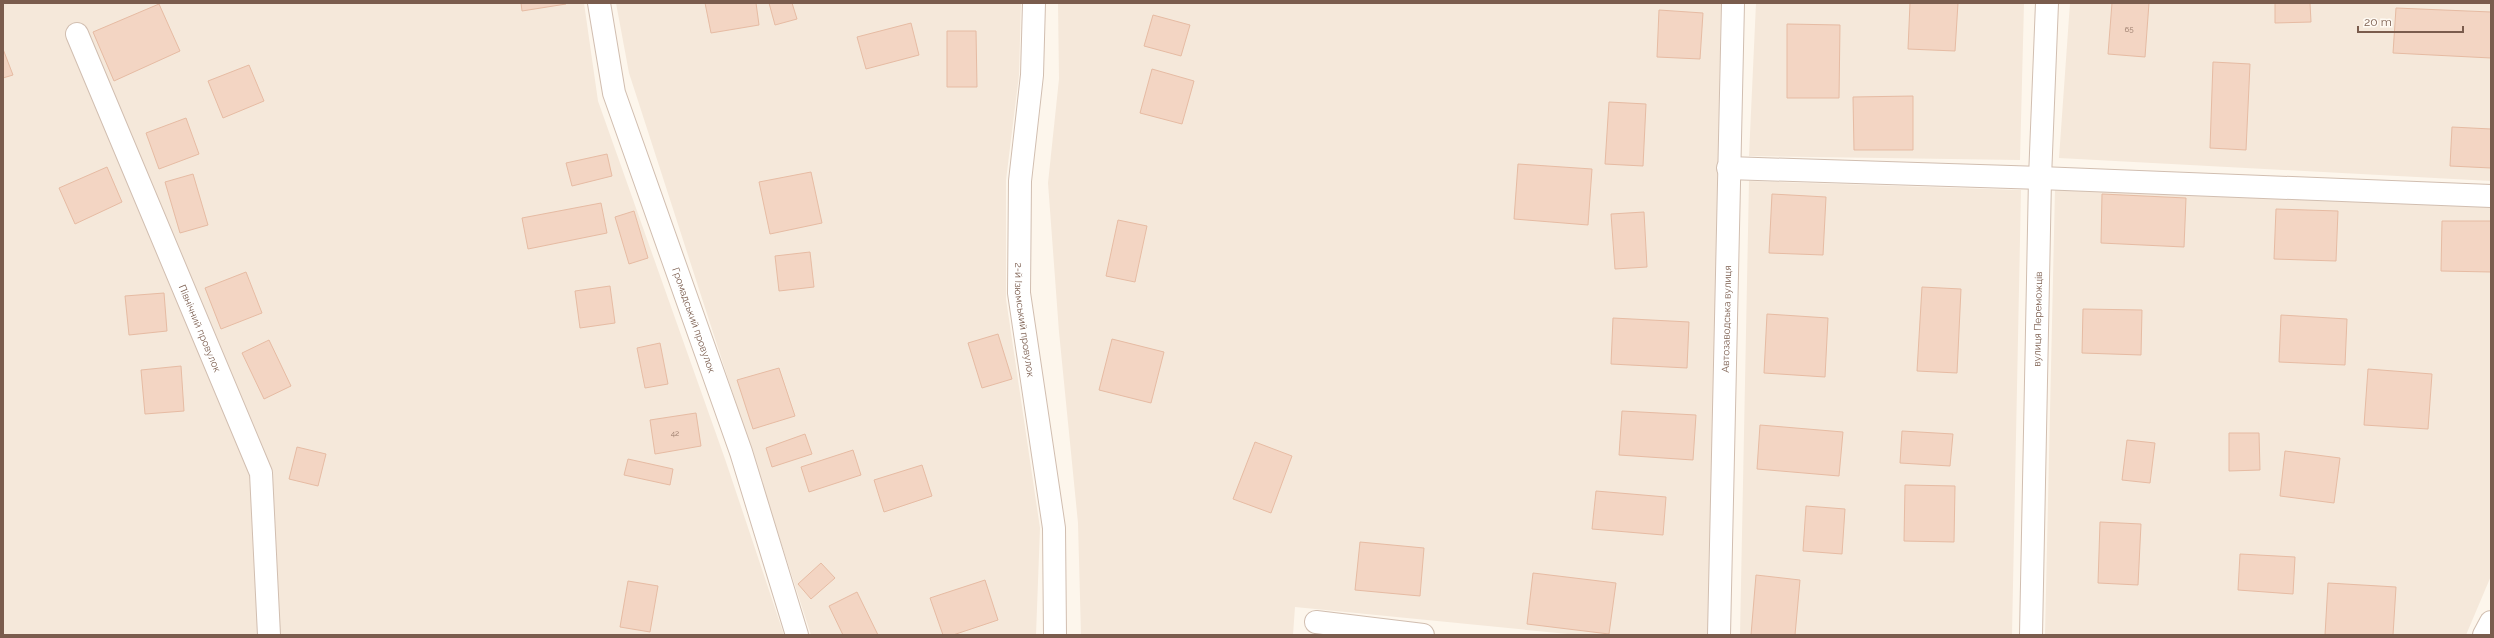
<svg xmlns="http://www.w3.org/2000/svg" width="2494" height="638" font-family="Raleway,sans-serif">
<rect width="100%" height="100%" fill="#fdf6ec"/>
<path fill="#f5e8da" d="M 3,3 L 584,3 L 598,101 L 725,459 L 784,635 L 3,635 Z
M 616,3 L 1021,3 L 1019,75 L 1006,180 L 1006,299 L 1040,528 L 1036,635 L 811,635 L 629,73 Z
M 1058,3 L 1721,3 L 1709,635 L 1578,635 L 1295,607 L 1293,635 L 1081,635 L 1078,523 L 1059,332 L 1048,183 L 1059,79 Z
M 1756,3 L 2024,3 L 2020,160 L 1749,156 Z
M 2070,3 L 2491,3 L 2491,181 L 2059,158 Z
M 1749,181 L 2021,190 L 2012,635 L 1740,635 Z
M 2055,189 L 2491,207 L 2491,576 L 2466,635 L 2045,635 Z"/>
<path fill="#f3d5c3" stroke="#e6bba3" d="M 521,3 L 565,3 L 566,4 L 522,11 Z
M 705,3 L 756,3 L 759,25 L 711,33 Z
M 769,3 L 792,3 L 797,19 L 775,25 Z
M 1910,3 L 1958,3 L 1955,51 L 1908,49 Z
M 2112,3 L 2149,3 L 2145,57 L 2108,54 Z
M 2275,3 L 2310,3 L 2311,22 L 2275,23 Z
M 159,4 L 180,51 L 114,81 L 93,32 Z
M 2396,8 L 2491,12 L 2491,58 L 2393,53 Z
M 1659,10 L 1703,13 L 1700,59 L 1657,57 Z
M 1153,15 L 1190,25 L 1181,56 L 1144,46 Z
M 911,23 L 919,55 L 866,69 L 857,37 Z
M 1787,24 L 1840,25 L 1839,98 L 1787,98 Z
M 947,31 L 976,31 L 977,87 L 947,87 Z
M 3,49 L 13,75 L 3,78 Z
M 2213,62 L 2250,64 L 2246,150 L 2210,148 Z
M 249,65 L 264,101 L 223,118 L 208,81 Z
M 1152,69 L 1194,81 L 1182,124 L 1140,113 Z
M 1913,96 L 1913,150 L 1854,150 L 1853,97 Z
M 1609,102 L 1646,104 L 1643,166 L 1605,164 Z
M 186,118 L 199,154 L 159,169 L 146,133 Z
M 2452,127 L 2491,129 L 2491,168 L 2450,166 Z
M 607,154 L 612,176 L 572,186 L 566,163 Z
M 1518,164 L 1592,169 L 1588,225 L 1514,219 Z
M 107,167 L 122,202 L 75,224 L 59,188 Z
M 811,172 L 822,223 L 770,234 L 759,182 Z
M 193,174 L 208,225 L 180,233 L 165,182 Z
M 1772,194 L 1826,197 L 1823,255 L 1769,253 Z
M 2102,194 L 2186,198 L 2184,247 L 2101,243 Z
M 601,203 L 607,233 L 528,249 L 522,218 Z
M 2276,209 L 2338,211 L 2336,261 L 2274,259 Z
M 634,211 L 648,258 L 629,264 L 615,217 Z
M 1644,212 L 1647,267 L 1615,269 L 1611,214 Z
M 1118,220 L 1147,226 L 1135,282 L 1106,276 Z
M 2442,221 L 2491,221 L 2491,272 L 2441,271 Z
M 810,252 L 814,287 L 779,291 L 775,256 Z
M 246,272 L 262,313 L 221,329 L 205,288 Z
M 610,286 L 615,323 L 580,328 L 575,291 Z
M 1922,287 L 1961,289 L 1957,373 L 1917,371 Z
M 164,293 L 167,331 L 129,335 L 125,296 Z
M 2083,309 L 2142,310 L 2141,355 L 2082,353 Z
M 1767,314 L 1828,318 L 1825,377 L 1764,373 Z
M 2281,315 L 2347,319 L 2345,365 L 2279,362 Z
M 1613,318 L 1689,322 L 1687,368 L 1611,364 Z
M 998,334 L 1012,379 L 982,388 L 968,343 Z
M 1112,339 L 1164,352 L 1151,403 L 1099,390 Z
M 269,340 L 291,386 L 264,399 L 242,353 Z
M 660,343 L 668,384 L 645,388 L 637,348 Z
M 181,366 L 184,411 L 145,414 L 141,370 Z
M 779,368 L 795,416 L 753,429 L 737,380 Z
M 2368,369 L 2432,374 L 2428,429 L 2364,425 Z
M 1622,411 L 1696,415 L 1693,460 L 1619,455 Z
M 696,413 L 701,446 L 655,454 L 650,420 Z
M 1760,425 L 1843,432 L 1839,476 L 1757,469 Z
M 1902,431 L 1953,434 L 1950,466 L 1900,463 Z
M 2229,433 L 2259,433 L 2260,470 L 2229,471 Z
M 805,434 L 812,454 L 772,467 L 766,448 Z
M 2127,440 L 2155,443 L 2150,483 L 2122,480 Z
M 1255,442 L 1292,456 L 1271,513 L 1233,499 Z
M 297,447 L 326,454 L 318,486 L 289,479 Z
M 853,450 L 861,475 L 809,492 L 801,467 Z
M 2285,451 L 2340,458 L 2334,503 L 2280,496 Z
M 628,459 L 673,469 L 670,485 L 624,475 Z
M 922,465 L 932,496 L 884,512 L 874,480 Z
M 1905,485 L 1955,486 L 1954,542 L 1904,541 Z
M 1596,491 L 1666,497 L 1663,535 L 1592,529 Z
M 1806,506 L 1845,509 L 1842,554 L 1803,551 Z
M 2100,522 L 2141,524 L 2138,585 L 2098,583 Z
M 1360,542 L 1424,548 L 1420,596 L 1355,590 Z
M 2240,554 L 2295,557 L 2293,594 L 2238,590 Z
M 821,563 L 835,578 L 811,599 L 798,584 Z
M 1533,573 L 1616,583 L 1609,634 L 1527,624 Z
M 1756,575 L 1800,580 L 1795,635 L 1751,635 Z
M 985,580 L 998,620 L 953,635 L 943,635 L 930,598 Z
M 628,581 L 658,586 L 650,632 L 620,627 Z
M 2328,583 L 2396,587 L 2393,635 L 2325,635 Z
M 857,592 L 878,635 L 843,635 L 829,606 Z"/>
<g fill="none" stroke-linecap="round" stroke-linejoin="round">
<g stroke="#d1beb0" stroke-width="24">
<g id="minor">
<path id="s1" d="M 599,3 L 614,93 L 741,452 L 797,635"/>
<path id="s2" d="M 1034,3 L 1032,75 L 1020,181 L 1019,293 L 1054,528 L 1055,635"/>
<path id="s3" d="M 77,34 L 261,473 L 269,635"/>
<path d="M 1728,168 L 2040,178 L 2491,196"/>
<path d="M 1316,622 L 1423,635"/>
<path id="s4" d="M 1719,635 L 1733,3"/>
<path id="s5" d="M 2031,635 L 2040,178 L 2047,3"/>
<path d="M 2484,635 L 2491,622"/>
</g>
</g>
<use href="#minor" stroke="#fff" stroke-width="22"/>
</g>
<g text-anchor="middle" dominant-baseline="central" stroke-width="3" stroke-linejoin="round" paint-order="stroke">
<g font-size="8" fill="#987a6a">
<text x="2129" y="29">65</text>
<text x="675" y="433">42</text>
</g>
<g font-size="10" fill="#7a5c4d" stroke="#fffaf3">
<text stroke="none"><textPath href="#s2" startOffset="318">2-й Ізюмський провулок</textPath></text>
<text stroke="none"><textPath href="#s4" startOffset="316">Автозаводська вулиця</textPath></text>
<text stroke="none"><textPath href="#s5" startOffset="316">вулиця Переможців</textPath></text>
<text stroke="none"><textPath href="#s1" startOffset="332">Громадський провулок</textPath></text>
<text stroke="none"><textPath href="#s3" startOffset="319">Північний провулок</textPath></text>
</g>
</g>
<rect width="2494" height="638" fill="none" stroke="#7a5c4d" stroke-width="8"/>
<path d="M2358 26v6h105v-6" fill="none" stroke="#7a5c4d" stroke-width="2"/>
<text x="2364" y="26" font-size="12" fill="#7a5c4d" stroke="#fffaf3" stroke-width="3" paint-order="stroke">20 m</text>
</svg>
